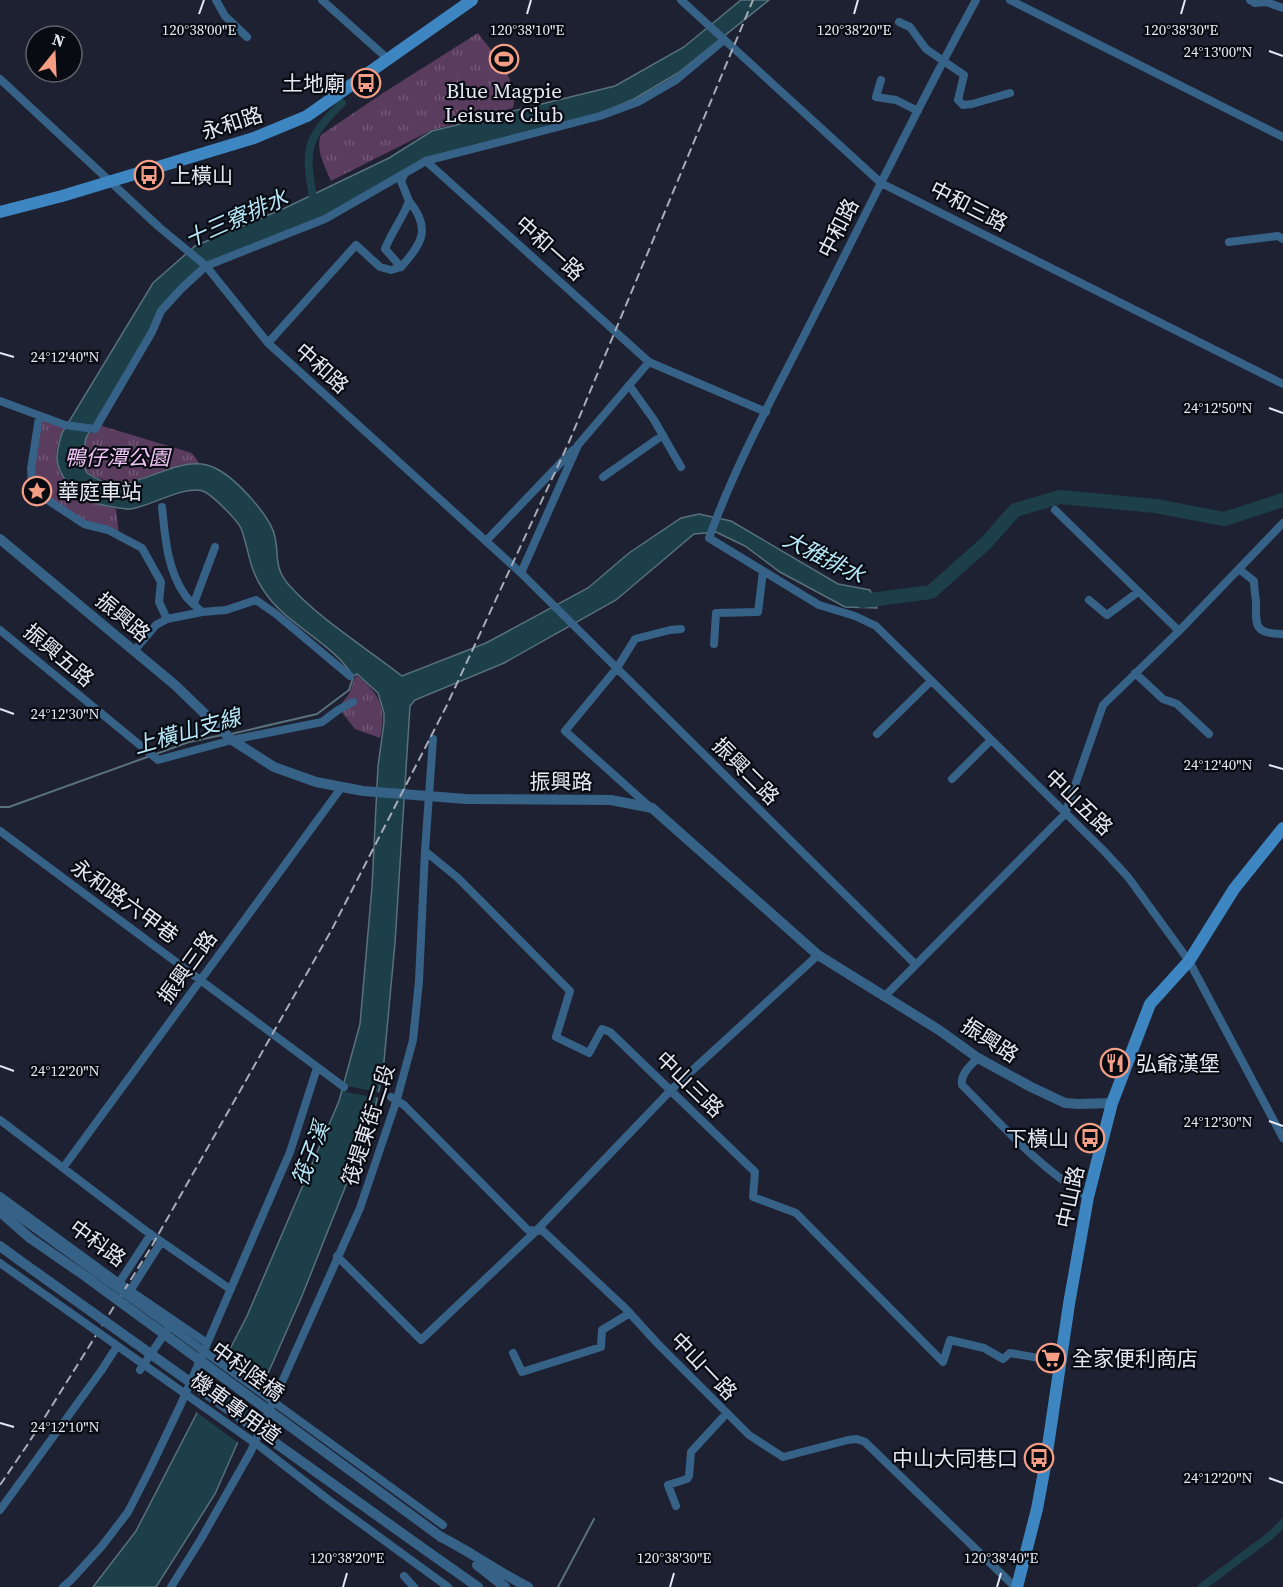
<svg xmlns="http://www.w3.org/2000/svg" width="1283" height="1587" font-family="'Source Serif 4','Noto Sans TC',serif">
<defs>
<pattern id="grass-tufts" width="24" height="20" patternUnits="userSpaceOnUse" patternTransform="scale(1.5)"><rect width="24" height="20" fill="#5a3c5f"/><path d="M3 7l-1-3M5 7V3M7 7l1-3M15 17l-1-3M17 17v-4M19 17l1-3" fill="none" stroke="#725876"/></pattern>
</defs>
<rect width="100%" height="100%" fill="#1d2131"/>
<path fill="url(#grass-tufts)" d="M 478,33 C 494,55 520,80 513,108 L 432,130 L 331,181 C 325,167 315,149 321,135 L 383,93 Z
M 40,418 L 65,426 C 55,445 52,464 66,482 L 84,467 L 86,438 L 99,425 L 192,453 L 199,463 L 181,465 L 122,485 L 94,477 L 86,471 L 69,485 C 79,501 99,504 116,509 L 119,535 C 86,524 53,511 32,483 Z
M 356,675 C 380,694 387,707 380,738 L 355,729 L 340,710 L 339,707 L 349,694 Z"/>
<path fill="#1c3f4a" stroke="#58717c" stroke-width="1.5" d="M 741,0 L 769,0 L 678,73 L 634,99 L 599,114 L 425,158 L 325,217 L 189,277 L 150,331 L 86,438 C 84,451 81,461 87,473 C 96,479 109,485 121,485 C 126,485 133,482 138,480 C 163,473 191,455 217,469 C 236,479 271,516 275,537 C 279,556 274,567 288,584 C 319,619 365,647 402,676 L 486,643 L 588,588 L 629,553 L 681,518 L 699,514 L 731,521 L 838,584 L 870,590 L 877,608 L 845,607 L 780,572 L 745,546 L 716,532 L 694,534 L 616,600 L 504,663 L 415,700 L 410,706 L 395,943 L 383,1072 L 373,1117 L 302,1296 L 215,1494 L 156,1587 L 93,1587 L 136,1531 L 247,1316 L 339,1101 L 360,1024 L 372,887 L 378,766 L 384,723 L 384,713 L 378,693 L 357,674 L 353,676 C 331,641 287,626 264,591 C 249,569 250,555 242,531 C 240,522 214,497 205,492 C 188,483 149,507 130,509 C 121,509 112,507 103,505 C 89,502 77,496 68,484 C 54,465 55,456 62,433 L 153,283 L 195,246 L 285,208 L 389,158 L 432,131 L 615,86 L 684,47 Z"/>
<path fill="#1d2131" d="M 347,1086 L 382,1093 L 380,1098 L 345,1092 Z
M 222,1359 L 264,1389 L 253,1414 L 210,1382 Z
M 207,1387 L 251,1419 L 240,1444 L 195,1411 Z"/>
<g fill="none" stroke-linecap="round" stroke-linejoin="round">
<path stroke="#58717c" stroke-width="2" d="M 231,734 L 317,714 L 349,690 L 353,678
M 156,754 L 189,742 L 222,735
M 0,807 L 9,807 L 150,756
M 558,1587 L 594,1519"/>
<path stroke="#1c3f4a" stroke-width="8" d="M 314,203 C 305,150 303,142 342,103
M 1202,1587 L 1270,1536 L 1283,1523"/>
<path stroke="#1c3f4a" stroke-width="14" d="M 856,597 L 862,601 L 931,592 L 987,542 L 1015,510 L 1060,497 L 1156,506 L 1224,519 L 1283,500"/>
<path stroke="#376287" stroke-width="8" d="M 216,0 L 225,16 L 247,37
M 322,0 L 388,59
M 681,0 L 881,183 L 1283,384
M 976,0 C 920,102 869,208 816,312 C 779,386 737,460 709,538 L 819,605 L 855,616 L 876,626 L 1104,851 L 1128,877 L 1189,961 L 1283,1138
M 1010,0 L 1283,137
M 1250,0 L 1255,3 L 1266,2 L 1283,8
M 899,22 L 910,27 L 926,49 L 964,75 L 958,100 L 963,105 L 972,104 L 1010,93
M 0,79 L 159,227 L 206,266 L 268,343 L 521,573 L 915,964
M 881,80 L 876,97 L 896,100 L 918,111
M 426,161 L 649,362 L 766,412
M 1229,242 L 1278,236 L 1283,239
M 401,267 C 423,243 431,228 409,201
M 268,343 L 356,245 L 380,267 L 391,270 L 401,267 L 385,249 C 392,231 403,218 409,201 L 401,181 L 404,175
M 629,385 L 654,420 L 681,467
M 0,401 L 65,425 L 95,429 L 152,332 L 161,311 L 181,289 L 206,266 L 325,219 L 426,161 L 600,116 L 638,102 L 676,80 L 724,40
M 39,417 L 31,469 L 32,483 L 43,497 L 84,524 L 108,530 L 142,548 L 161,582 L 159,602 L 167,619
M 603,477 L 663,435
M 162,507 C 165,536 167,570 185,595 C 189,601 196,606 202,612
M 1055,510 L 1179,631
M 486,541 L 573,450
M 1239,569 L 1254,581 C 1254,587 1255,594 1256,601 C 1256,625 1253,634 1283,634
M 521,573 L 578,445 L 649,362
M 1089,600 L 1107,615 L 1138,592
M 194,603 L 215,547
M 0,630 L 158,760 L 232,740 L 322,722 L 338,710 L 353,702
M 714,644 L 716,613 L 758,612 L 763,571
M 134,651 L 156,625 L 167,619 L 202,612 L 226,610 L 256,600 L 276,614 L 350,676
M 1135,673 L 1163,699 L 1177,704 L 1209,734
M 877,734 L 931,681
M 433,739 L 425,851 L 458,878 L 570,991 L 556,1037 L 589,1053 L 602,1029 L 610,1032 L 755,1172 L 753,1197 L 796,1213 L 943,1362 L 950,1340 L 984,1348 L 1003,1359 L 1010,1353 L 1061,1362
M 952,779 L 991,740
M 651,808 L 565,731 L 617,668 L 635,639 L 670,630 L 681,629
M 0,831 L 344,1087
M 884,997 L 1065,814 L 1103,705 L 1179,631 L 1283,523
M 978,1058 C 971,1065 960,1074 962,1085 C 1002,1125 1040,1169 1088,1197
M 391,1097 L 404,1105 L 528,1230 L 543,1231 L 626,1309 L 657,1343 L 749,1435 L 783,1457 L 848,1440 L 857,1439 L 865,1442 L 1015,1587
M 0,1120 L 146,1231 L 230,1289
M 63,1168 L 341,788
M 0,1196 L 119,1283 L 207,1343
M 337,1256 L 421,1340 L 535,1232 L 671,1090 L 818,955
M 119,1283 L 151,1234
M 130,1291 L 161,1242
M 513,1353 L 522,1372 L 601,1347 L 602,1330 L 630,1313
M 140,1370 L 167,1330
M 676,1506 L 668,1485 L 687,1479 L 689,1476 L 691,1452 L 726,1414
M 0,1510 L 101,1371 L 114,1351
M 404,1576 L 414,1587
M 63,1587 L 71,1580 L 102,1546 L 128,1512 L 150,1469 L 181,1404 L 290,1152 L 317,1068
M 171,1587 L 201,1539 L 251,1451 L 360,1208 L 397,1099 L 413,1040 L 419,981 L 425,851"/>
<path stroke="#376287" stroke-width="10" d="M 0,539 L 175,685 L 232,740 L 274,767 L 316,782 L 363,791 L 466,799 L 611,800 L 652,808 L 818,955 L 939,1030 L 978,1058 L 1031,1087 L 1065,1103 L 1078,1104 L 1112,1103
M 0,1212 L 30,1238
M 0,1246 L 19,1260
M 441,1537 C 471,1552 498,1572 528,1587
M 424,1549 L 478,1587
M 477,1565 L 505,1587"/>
<path stroke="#3e86c1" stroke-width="12" d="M 0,212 L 62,196 L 254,138 L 307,116 L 472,0
M 1017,1587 L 1037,1509 L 1045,1466 L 1069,1304 L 1088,1197 L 1112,1103 L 1150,1004 L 1189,961 L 1234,889 L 1283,828"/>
<path stroke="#a8abb8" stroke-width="2" stroke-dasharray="9 4.5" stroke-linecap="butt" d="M 0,1485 L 28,1444 L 150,1249 L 331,931 L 446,707 L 569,442 L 753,0"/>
<path stroke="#376287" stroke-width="8" d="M 0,1203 L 443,1525
M 0,1263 L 262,1448 L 330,1501 L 448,1587"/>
<path stroke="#376287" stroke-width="10" d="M 30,1238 L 85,1276 L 441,1537
M 19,1260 L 424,1549"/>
</g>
<path fill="none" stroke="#e4e7f2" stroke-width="2" d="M 199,14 L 204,0M 527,14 L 531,0M 854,14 L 858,0M 1181,14 L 1185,0M 1269,51 L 1283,56M 0,353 L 14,357M 1269,408 L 1283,413M 0,709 L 14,714M 1269,765 L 1283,769M 0,1066 L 14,1071M 1269,1121 L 1283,1126M 0,1423 L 14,1427M 1269,1478 L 1283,1483M 343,1587 L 347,1573M 670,1587 L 674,1573M 997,1587 L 1001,1573"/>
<defs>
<g id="stadium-ring" transform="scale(1.5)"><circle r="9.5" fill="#090b12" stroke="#f49e86" stroke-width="1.5"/><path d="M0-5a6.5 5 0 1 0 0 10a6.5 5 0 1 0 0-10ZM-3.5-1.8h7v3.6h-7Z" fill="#f49e86"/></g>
<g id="bus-ring" transform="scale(1.5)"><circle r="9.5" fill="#090b12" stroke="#f49e86" stroke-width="1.5"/><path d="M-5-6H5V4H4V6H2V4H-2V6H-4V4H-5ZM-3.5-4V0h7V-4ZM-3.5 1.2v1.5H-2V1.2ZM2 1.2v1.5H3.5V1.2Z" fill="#f49e86"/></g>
<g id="sight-ring" transform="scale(1.5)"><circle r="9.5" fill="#090b12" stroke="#f49e86" stroke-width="1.5"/><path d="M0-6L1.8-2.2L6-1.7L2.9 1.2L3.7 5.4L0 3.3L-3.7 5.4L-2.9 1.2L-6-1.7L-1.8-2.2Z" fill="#f49e86"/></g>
<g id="restaurant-ring" transform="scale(1.5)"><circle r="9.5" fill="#090b12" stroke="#f49e86" stroke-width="1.5"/><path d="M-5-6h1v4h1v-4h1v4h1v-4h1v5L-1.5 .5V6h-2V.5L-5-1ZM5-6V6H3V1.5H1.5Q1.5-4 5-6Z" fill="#f49e86"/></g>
<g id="supermarket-ring" transform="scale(1.5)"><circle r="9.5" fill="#090b12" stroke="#f49e86" stroke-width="1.5"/><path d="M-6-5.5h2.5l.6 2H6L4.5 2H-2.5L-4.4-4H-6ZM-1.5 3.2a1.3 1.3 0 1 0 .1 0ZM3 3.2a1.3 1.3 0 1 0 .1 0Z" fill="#f49e86"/></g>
</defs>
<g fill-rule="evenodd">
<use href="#stadium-ring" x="504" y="59"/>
<use href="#bus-ring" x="366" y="83"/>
<use href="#bus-ring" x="149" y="175"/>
<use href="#sight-ring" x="37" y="491"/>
<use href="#restaurant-ring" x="1115" y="1063"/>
<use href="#bus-ring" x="1090" y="1138"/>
<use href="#supermarket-ring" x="1051" y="1358"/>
<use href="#bus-ring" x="1039" y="1458"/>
</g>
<g text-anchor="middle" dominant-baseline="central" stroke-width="4.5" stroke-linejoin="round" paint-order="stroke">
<g font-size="21" fill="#e4e7f2" stroke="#090b12" text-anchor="start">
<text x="345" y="83" text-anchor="end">土地廟</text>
<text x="504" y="90" text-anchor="middle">Blue Magpie<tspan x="504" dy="24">Leisure Club</tspan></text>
<text x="170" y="175">上橫山</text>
<text x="58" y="491">華庭車站</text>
<text x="1136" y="1063">弘爺漢堡</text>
<text x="1069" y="1138" text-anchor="end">下橫山</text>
<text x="1072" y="1358">全家便利商店</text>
<text x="1018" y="1458" text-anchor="end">中山大同巷口</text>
</g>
<g font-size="21" fill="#e4e7f2" stroke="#090b12">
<text transform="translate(232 123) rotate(-18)">永和路</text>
<text transform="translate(969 206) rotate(27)">中和三路</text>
<text transform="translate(838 228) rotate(-63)">中和路</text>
<text transform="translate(550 248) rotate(42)">中和一路</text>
<text transform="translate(322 368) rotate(42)">中和路</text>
<text transform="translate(123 617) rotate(40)">振興路</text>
<text transform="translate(59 655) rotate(40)">振興五路</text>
<text transform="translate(746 771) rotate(45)">振興二路</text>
<text x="561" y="781">振興路</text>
<text transform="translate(1079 802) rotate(44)">中山五路</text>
<text transform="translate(125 901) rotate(36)">永和路六甲巷</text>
<text transform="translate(187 967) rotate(-54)">振興三路</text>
<text transform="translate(990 1040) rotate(33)">振興路</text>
<text transform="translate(690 1084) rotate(44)">中山三路</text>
<text transform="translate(368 1125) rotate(-72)">筏堤東街二段</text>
<text transform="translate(1070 1197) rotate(-78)">中山路</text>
<text transform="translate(98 1243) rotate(36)">中科路</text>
<text transform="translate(704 1366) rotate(46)">中山一路</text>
<text transform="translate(248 1371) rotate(36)">中科陸橋</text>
<text transform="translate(236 1408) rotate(36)">機車專用道</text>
</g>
<g font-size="21" font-style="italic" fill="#f2c5f9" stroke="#090b12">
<text x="117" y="457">鴨仔潭公園</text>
</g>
<g font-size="22" font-style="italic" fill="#b6e8f9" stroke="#090b12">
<text transform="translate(236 218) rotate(-24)">十三寮排水</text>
<text transform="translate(824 557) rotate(27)">大雅排水</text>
<text transform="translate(187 731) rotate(-16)">上橫山支線</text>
<text transform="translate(310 1154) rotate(-69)">筏子溪</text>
</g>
</g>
<g font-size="15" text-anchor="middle" fill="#e4e7f2" stroke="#090b12" stroke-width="4.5" stroke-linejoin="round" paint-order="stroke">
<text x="199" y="35">120°38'00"E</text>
<text x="527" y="35">120°38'10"E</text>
<text x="854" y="35">120°38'20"E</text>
<text x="1181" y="35">120°38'30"E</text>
<text x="1218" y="57">24°13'00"N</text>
<text x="65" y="362">24°12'40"N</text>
<text x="1218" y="413">24°12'50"N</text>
<text x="65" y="719">24°12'30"N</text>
<text x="1218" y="770">24°12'40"N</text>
<text x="65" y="1076">24°12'20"N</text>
<text x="1218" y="1127">24°12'30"N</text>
<text x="65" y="1432">24°12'10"N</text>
<text x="1218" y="1483">24°12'20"N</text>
<text x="347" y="1563">120°38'20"E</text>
<text x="674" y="1563">120°38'30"E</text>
<text x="1001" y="1563">120°38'40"E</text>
</g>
<g transform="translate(54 54) rotate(18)"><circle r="28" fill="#090b12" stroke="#61636c" stroke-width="1.5"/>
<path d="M0-4.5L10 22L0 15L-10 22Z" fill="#f49e86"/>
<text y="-9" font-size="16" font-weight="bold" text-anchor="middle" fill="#e4e7f2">N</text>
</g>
</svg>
